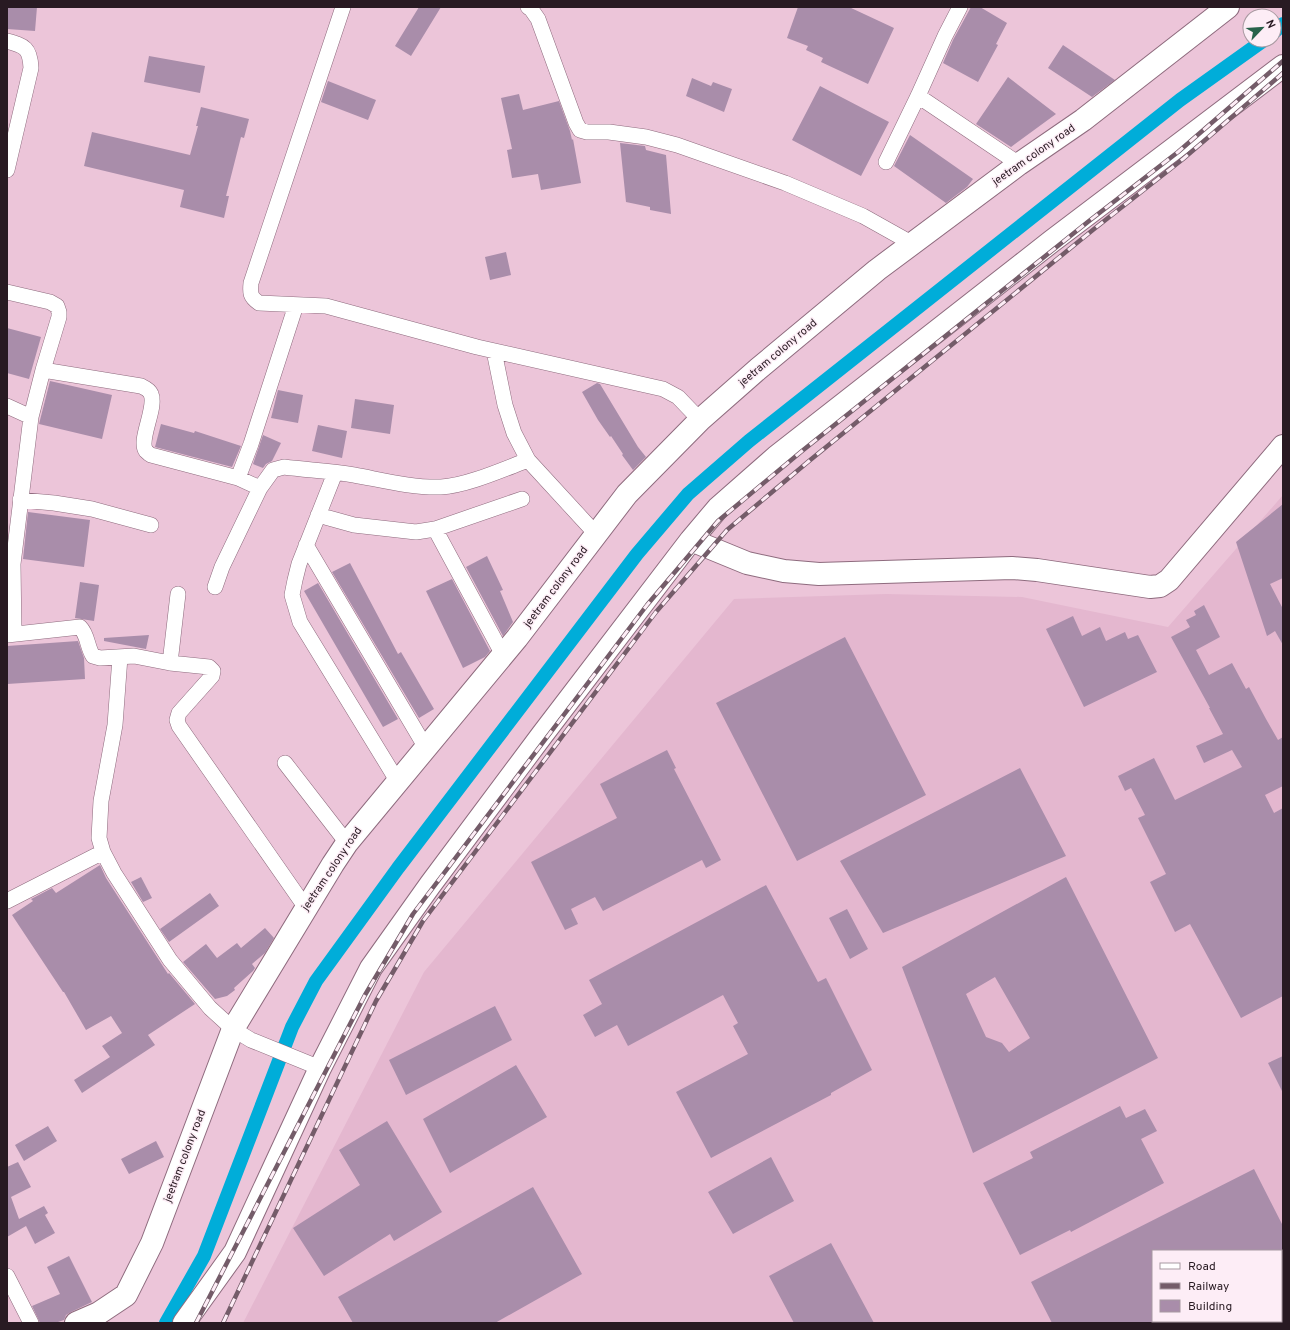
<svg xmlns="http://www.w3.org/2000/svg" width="1290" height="1330" font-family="Overpass,sans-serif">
<rect width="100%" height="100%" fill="#ecc5d9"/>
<path fill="#e4b7cf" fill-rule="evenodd" d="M 1283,495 L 1283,1323 L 243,1323 L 424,972 L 734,599 L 886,594 L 1022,597 L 1168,627 ZM 1153,1251 L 1281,1251 L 1281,1321 L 1153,1321 Z"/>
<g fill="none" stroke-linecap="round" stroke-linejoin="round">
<path stroke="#00add9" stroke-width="14" d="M 1274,32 L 1283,24
M 166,1323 L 204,1256 L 292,1027 L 316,981 L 398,868 L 637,554 L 688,494 L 749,441 L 1180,100 L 1264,40"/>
</g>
<path fill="#a98daa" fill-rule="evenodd" d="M 7,7 L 37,7 L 35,31 L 7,29 Z
M 419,7 L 441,7 L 411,56 L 395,46 Z
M 798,7 L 849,7 L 894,28 L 868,84 L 821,62 L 823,58 L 806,50 L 808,46 L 787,38 Z
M 971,7 L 980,7 L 1007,23 L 996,44 L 998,45 L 978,82 L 943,63 L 953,40 Z
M 1063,45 L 1115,80 L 1092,97 L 1048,68 Z
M 149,56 L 205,66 L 200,93 L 144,82 Z
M 1008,77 L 1056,114 L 1011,147 L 976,124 Z
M 692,78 L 711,86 L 713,82 L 732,89 L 724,112 L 686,96 Z
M 328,81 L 376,100 L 368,120 L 321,102 Z
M 820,86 L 889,122 L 861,176 L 792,140 Z
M 519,94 L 523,110 L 559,101 L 570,131 L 572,140 L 573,139 L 581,183 L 541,190 L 538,174 L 512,178 L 507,150 L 512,149 L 501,98 Z
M 201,107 L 249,119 L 244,138 L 241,137 L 226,196 L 229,196 L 224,218 L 180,207 L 184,190 L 84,166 L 92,132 L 190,155 L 198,126 L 196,126 Z
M 910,135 L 973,179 L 967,187 L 946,203 L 894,166 Z
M 620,143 L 645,146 L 646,150 L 666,155 L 671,214 L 650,210 L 650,207 L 626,202 Z
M 506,252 L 511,275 L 490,280 L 485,257 Z
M 7,328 L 41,337 L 29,379 L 7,373 Z
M 50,381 L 112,395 L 102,439 L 39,424 Z
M 597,383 L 600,384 L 638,447 L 646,457 L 633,470 L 622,455 L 623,454 L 611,436 L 610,437 L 598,420 L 582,392 Z
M 278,390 L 303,395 L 298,423 L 271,418 Z
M 355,399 L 394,405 L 390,434 L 351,428 Z
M 161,424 L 194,433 L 195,431 L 241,446 L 232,467 L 155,447 Z
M 318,425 L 347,431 L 342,458 L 312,451 Z
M 263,435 L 281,443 L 272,461 L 266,464 L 263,468 L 253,464 Z
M 1283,504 L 1283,578 L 1270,584 L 1283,609 L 1283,645 L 1275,631 L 1267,636 L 1236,542 Z
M 28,512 L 90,520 L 84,567 L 23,559 Z
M 487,556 L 503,590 L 500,591 L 513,622 L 503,636 L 466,567 Z
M 350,563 L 398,654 L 401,652 L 434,709 L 419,718 L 332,572 Z
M 452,579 L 490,651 L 485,657 L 463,668 L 426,591 Z
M 80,582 L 99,585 L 94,621 L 75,618 Z
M 318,583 L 398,719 L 383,727 L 304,591 Z
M 1204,605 L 1220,637 L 1196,650 L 1209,675 L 1232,663 L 1246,689 L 1249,687 L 1266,719 L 1278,740 L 1283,737 L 1283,786 L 1265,795 L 1274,813 L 1283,808 L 1283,996 L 1241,1018 L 1190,924 L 1175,932 L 1150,882 L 1166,874 L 1138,818 L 1145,815 L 1131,788 L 1125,791 L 1118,776 L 1154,758 L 1175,800 L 1242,767 L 1232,750 L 1204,763 L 1196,746 L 1223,734 L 1209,708 L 1210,708 L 1171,637 L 1190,627 L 1186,620 L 1196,615 L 1194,611 Z
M 1073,616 L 1082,636 L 1100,627 L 1106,641 L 1125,632 L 1128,639 L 1138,635 L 1157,672 L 1084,707 L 1046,629 Z
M 149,635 L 146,649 L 104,641 L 104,638 Z
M 845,637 L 926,795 L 797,861 L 716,703 Z
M 78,641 L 84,658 L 85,679 L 7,684 L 7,646 Z
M 667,750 L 676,768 L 674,769 L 721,860 L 706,868 L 702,860 L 603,911 L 595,897 L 571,909 L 578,924 L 565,930 L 531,862 L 617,818 L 600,784 Z
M 1020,768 L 1066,856 L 883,933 L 840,861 Z
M 100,865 L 106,878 L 168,974 L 169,973 L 195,1004 L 148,1035 L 155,1045 L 82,1093 L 74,1080 L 110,1057 L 102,1046 L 122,1033 L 111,1016 L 86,1030 L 64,992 L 63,992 L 12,915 L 33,901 L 31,899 L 35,897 L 52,888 L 56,893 Z
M 141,877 L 152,898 L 143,902 L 131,882 Z
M 1066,877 L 1158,1058 L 973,1153 L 902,967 ZM 995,977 L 1030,1038 L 1009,1052 L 1002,1043 L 986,1037 L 966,994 Z
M 766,885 L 818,982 L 826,978 L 872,1070 L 831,1093 L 831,1095 L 711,1158 L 676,1092 L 748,1054 L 733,1026 L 738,1023 L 723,995 L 628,1046 L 617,1025 L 595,1037 L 583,1015 L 602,1004 L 589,980 Z
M 210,893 L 219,906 L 169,942 L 160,929 Z
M 847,909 L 868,949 L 850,959 L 829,918 Z
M 265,928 L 274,938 L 265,953 L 252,964 L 255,968 L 253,971 L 234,988 L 235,990 L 227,996 L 215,999 L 183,962 L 206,944 L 217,958 L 237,943 L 241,948 Z
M 495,1006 L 512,1040 L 406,1095 L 389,1060 Z
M 1283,1056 L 1283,1093 L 1268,1063 Z
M 516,1065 L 547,1117 L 450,1173 L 423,1119 Z
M 1120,1106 L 1126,1118 L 1145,1109 L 1157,1131 L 1141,1139 L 1164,1183 L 1071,1232 L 1070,1230 L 1020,1255 L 983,1183 L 1033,1158 L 1030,1152 Z
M 387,1121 L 442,1212 L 394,1241 L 390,1234 L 324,1276 L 293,1228 L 360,1185 L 339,1150 Z
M 48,1126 L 57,1141 L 24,1161 L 15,1145 Z
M 156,1141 L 164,1157 L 129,1174 L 121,1159 Z
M 771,1157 L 794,1201 L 733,1234 L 708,1192 Z
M 18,1162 L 31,1187 L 11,1197 L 19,1219 L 44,1206 L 48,1213 L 45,1215 L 55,1233 L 35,1244 L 26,1226 L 7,1237 L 7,1167 Z
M 1254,1169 L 1283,1226 L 1283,1251 L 1153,1251 L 1153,1323 L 1052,1323 L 1031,1282 Z
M 533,1187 L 582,1274 L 495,1323 L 353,1323 L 338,1297 Z
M 831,1243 L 874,1323 L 794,1323 L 769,1276 Z
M 69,1256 L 92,1302 L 71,1312 L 66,1315 L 64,1320 L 55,1323 L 40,1323 L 32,1306 L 60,1294 L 47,1267 Z"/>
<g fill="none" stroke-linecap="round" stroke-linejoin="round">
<g stroke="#8e6b7e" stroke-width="16">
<path id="street" d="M 343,7 L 251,283 C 250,293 250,297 259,303 L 326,306 L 477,347 L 663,389 L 678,397 L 700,420
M 528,7 L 531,9 L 538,19 L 576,123 L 580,130 L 587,132 L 609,132 L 646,137 L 677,145 L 785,183 L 863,216 L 913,244
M 7,41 C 25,46 30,48 31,68 L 7,170
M 918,96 L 1019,164
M 886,162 L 918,96 L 945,36 L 960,7
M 7,292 L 50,302 L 57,306 L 59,312 L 59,317 L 43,370 L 31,417 L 13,564 L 14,634
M 494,351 L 505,405 L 514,433 L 528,460 L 596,534
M 43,370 L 141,386 C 145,388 149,389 151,394 C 157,408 138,440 146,451 C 147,452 149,454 151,455 L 238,478 L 260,488 L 273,470 L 284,467 C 307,470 331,471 354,475 C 382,480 412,488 441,487 C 466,486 504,469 528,460
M 7,406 L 31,417
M 335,473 L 299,564 L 295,580 L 292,595 L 300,622 L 398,782
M 238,478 L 251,444 L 296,305
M 20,500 L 54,503 L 92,509 L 151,525
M 318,515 L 354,525 L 416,532 L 435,529 L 522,499
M 435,529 L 503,655
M 306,545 L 426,748
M 215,587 L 222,567 L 260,488
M 7,635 L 80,627 C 88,635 87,647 93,656 L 100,658 L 134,656 L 170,663 L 209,667 L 213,671 L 212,676 L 179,713 L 177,720 L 179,726 L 306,908
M 170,663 L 178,594
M 285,763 L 347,843
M 103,852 L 114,873 L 170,960 L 210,1008 L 233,1029 L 251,1040 L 320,1068
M 7,901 L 103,852 L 99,838 L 101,801 L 115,725 L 120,657
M 7,1276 L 31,1323"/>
</g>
<g stroke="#8e6b7e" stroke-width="24">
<path id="secondary" d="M 691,540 L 747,563 L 784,571 L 819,574 L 1012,568 L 1037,570 L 1150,587 L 1160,586 L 1169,580 L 1283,446
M 76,1323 L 99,1313 L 126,1295 L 152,1243 L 233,1029 L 333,864 L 347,843 L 517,638 L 627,494 L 700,420 L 758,369 L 877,270 L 1019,164 L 1083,120 L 1228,7
M 184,1323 L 235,1252 L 320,1068 L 371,968 L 430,885 L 542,735 L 691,540 L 718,508 L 776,457 L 1052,241 L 1283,66"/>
</g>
<use href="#street" stroke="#fff" stroke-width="15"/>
<use href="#secondary" stroke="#fff" stroke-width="22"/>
<g stroke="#745c69" stroke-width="4.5">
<path id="rail" d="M 196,1323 L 365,995 L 413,914 L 647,605 L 718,521 L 802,451 L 1089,221 L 1178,152 L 1283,61
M 223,1323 L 376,1001 L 423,921 L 656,612 L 727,530 L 809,461 L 1094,229 L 1183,159 L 1283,73"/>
</g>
<use href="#rail" stroke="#fdedf6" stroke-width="3" stroke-dasharray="9" stroke-linecap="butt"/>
</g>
<g text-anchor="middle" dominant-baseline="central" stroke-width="3" stroke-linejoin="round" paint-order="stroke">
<g font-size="11" fill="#281a22" stroke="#fdedf6">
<text transform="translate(1034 155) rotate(-35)">jeetram colony road</text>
<text transform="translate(778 353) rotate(-40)">jeetram colony road</text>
<text transform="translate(556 587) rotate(-53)">jeetram colony road</text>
<text transform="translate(332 869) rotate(-56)">jeetram colony road</text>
<text transform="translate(185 1156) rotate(-69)">jeetram colony road</text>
</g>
</g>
<rect width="1290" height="1330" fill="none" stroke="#281a22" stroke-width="16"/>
<rect x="1152" y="1250" width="130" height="72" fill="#fdedf6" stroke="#a899a1"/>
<rect x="1160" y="1263" width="20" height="6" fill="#ffffff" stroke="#a899a1"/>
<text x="1188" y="1270" font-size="12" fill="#281a22">Road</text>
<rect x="1160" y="1283" width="20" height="6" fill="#745c69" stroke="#a899a1"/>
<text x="1188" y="1290" font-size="12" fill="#281a22">Railway</text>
<rect x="1160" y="1300" width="20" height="12" fill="#a98daa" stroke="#a899a1"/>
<text x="1188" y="1310" font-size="12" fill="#281a22">Building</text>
<g transform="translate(1262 28) rotate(65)"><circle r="19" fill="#fdedf6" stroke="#a899a1"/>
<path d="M0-3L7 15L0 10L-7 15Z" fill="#28624b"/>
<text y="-6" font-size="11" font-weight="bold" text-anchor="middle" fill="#281a22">N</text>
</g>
</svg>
